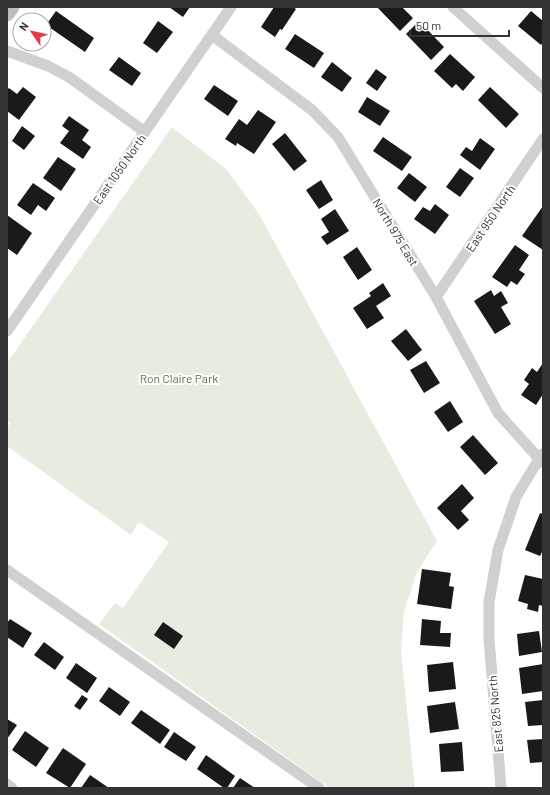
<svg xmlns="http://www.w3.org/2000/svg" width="550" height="795" font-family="Barlow,sans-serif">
<rect width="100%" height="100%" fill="#fff"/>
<path fill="#e6ecdf" d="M 172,127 L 227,170 L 259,214 L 437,541 L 417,572 L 404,611 L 401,652 L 415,788 L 328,787 L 99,624 L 115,603 L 123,608 L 169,542 L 139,522 L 131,535 L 7,446 L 7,428 L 10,423 L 7,420 L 7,363 Z"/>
<path fill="#1a1a1a" d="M 169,7 L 190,7 L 183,17 Z
M 274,7 L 293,7 L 296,9 L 282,30 L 280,29 L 275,37 L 261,27 Z
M 377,7 L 402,7 L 413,18 L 400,31 Z
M 56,11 L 94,38 L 85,52 L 46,25 Z
M 531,11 L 543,21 L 543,42 L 541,45 L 518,26 Z
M 158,21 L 173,32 L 157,53 L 143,43 Z
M 419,21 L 444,47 L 431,60 L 406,34 Z
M 295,34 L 324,53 L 314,68 L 285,49 Z
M 450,54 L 475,77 L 463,91 L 456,84 L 452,88 L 434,71 Z
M 119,57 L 141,73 L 132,86 L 109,70 Z
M 332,62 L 352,78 L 342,92 L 321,77 Z
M 376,69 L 387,77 L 377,91 L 366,83 Z
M 214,85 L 238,101 L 228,116 L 204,99 Z
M 23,87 L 36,97 L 19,120 L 7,111 L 7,90 L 9,88 L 17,94 Z
M 490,87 L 519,114 L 506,128 L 478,100 Z
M 367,97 L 390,111 L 380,126 L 358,112 Z
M 258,110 L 276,122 L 254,154 L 237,143 L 236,146 L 225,139 L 239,119 L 247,125 Z
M 69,116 L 89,130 L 82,140 L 91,147 L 83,159 L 60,143 L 69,131 L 62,126 Z
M 22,126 L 35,136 L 24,150 L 12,141 Z
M 285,133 L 307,161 L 294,171 L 272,144 Z
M 383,137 L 412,157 L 402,171 L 373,151 Z
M 480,138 L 495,149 L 480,170 L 460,155 L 466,147 L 472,151 Z
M 58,157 L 76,169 L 61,191 L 43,178 Z
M 460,168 L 474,178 L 460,197 L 446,187 Z
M 409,173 L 427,187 L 415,202 L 397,188 Z
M 321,180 L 333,200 L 319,209 L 306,190 Z
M 33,183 L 55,198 L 46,211 L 38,205 L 31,215 L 17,205 Z
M 435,204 L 449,215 L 435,234 L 414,219 L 423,207 L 430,211 Z
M 543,206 L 543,250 L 522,236 Z
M 335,209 L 349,231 L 327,245 L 321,237 L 329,232 L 321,219 Z
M 7,215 L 32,233 L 17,255 L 7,248 Z
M 515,245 L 529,255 L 519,270 L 525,274 L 517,285 L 511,281 L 507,287 L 492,277 Z
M 357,247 L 372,270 L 358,280 L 343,257 Z
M 383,283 L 391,296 L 376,306 L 384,318 L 367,329 L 353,308 L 371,296 L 369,293 Z
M 491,290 L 494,296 L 501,291 L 508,303 L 501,307 L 511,324 L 495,334 L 474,301 Z
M 406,329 L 422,350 L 408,361 L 391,341 Z
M 426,361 L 440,383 L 424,393 L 410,370 Z
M 543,363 L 543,394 L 536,405 L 521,395 L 529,384 L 524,380 L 532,368 L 537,372 Z
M 450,401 L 463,422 L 448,432 L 434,412 Z
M 473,435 L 498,463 L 485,475 L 460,447 Z
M 462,484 L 474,498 L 461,511 L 469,520 L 458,530 L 437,508 Z
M 540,513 L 543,514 L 543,550 L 540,556 L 525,550 Z
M 422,569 L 451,573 L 449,586 L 454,587 L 451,609 L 417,604 Z
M 525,575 L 543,579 L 543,606 L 539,605 L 538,612 L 527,609 L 528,604 L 518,601 Z
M 10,619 L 32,633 L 23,648 L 7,637 L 7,623 Z
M 422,619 L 441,621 L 440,633 L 451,633 L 450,647 L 420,645 Z
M 163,622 L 183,636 L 174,649 L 154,635 Z
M 539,631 L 542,652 L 519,656 L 517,634 Z
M 44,642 L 64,657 L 55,670 L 34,655 Z
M 453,662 L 456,689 L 429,692 L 427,665 Z
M 76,663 L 97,678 L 87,693 L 66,678 Z
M 543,664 L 543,691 L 522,694 L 519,668 Z
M 109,687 L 130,702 L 120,716 L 99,701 Z
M 82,695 L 88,699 L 80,710 L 74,706 Z
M 543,700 L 543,725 L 528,726 L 525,702 Z
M 455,702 L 459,729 L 430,733 L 427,706 Z
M 141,710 L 170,730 L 160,744 L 131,723 Z
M 7,719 L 17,725 L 7,739 Z
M 25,731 L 49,748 L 36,767 L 12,750 Z
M 174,732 L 196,747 L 186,761 L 164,747 Z
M 543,739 L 543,762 L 530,763 L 527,740 Z
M 462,742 L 464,771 L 441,772 L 439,744 Z
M 63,748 L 86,764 L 70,788 L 46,773 Z
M 206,755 L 235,776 L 227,788 L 224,788 L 197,769 Z
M 90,775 L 109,788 L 81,788 Z
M 240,778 L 255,788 L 233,788 Z"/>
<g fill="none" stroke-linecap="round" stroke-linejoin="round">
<path stroke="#d0d0d0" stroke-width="11" d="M 453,7 L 543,88
M 212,35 L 312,110 L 338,137 L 436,297 L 498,413 L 543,463
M 7,51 L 48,66 L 69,77 L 145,132
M 436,297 L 543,139
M 7,331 L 231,7
M 7,570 L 319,788
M 7,784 L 12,788
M 501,788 L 489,639 L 489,602 L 498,550 L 516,497 L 542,454"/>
<path stroke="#bdbdbd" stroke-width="15" d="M 7,14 L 12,7"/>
</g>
<g text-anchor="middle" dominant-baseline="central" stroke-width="4" stroke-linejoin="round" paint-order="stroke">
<g font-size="12" fill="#333" stroke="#fff">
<text transform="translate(119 169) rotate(-55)">East 1050 North</text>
<text transform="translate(490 218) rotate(-56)">East 950 North</text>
<text transform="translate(396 232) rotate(59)">North 975 East</text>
<text transform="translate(495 714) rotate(-95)">East 825 North</text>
</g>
<g font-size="12" fill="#56703f" stroke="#fff">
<text x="179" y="378">Ron Claire Park</text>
</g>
</g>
<rect width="550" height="795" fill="none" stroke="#333333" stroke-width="16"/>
<g transform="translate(32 32) rotate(304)"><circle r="19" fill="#ffffff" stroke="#adadad"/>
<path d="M0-3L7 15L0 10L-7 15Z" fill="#e63946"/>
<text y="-6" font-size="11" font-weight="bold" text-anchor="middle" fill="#333333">N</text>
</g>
<path d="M410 30v6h99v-6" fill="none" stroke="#333333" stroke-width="2"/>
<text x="416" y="30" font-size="12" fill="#333333" stroke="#ffffff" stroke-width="3" paint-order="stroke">50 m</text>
</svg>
